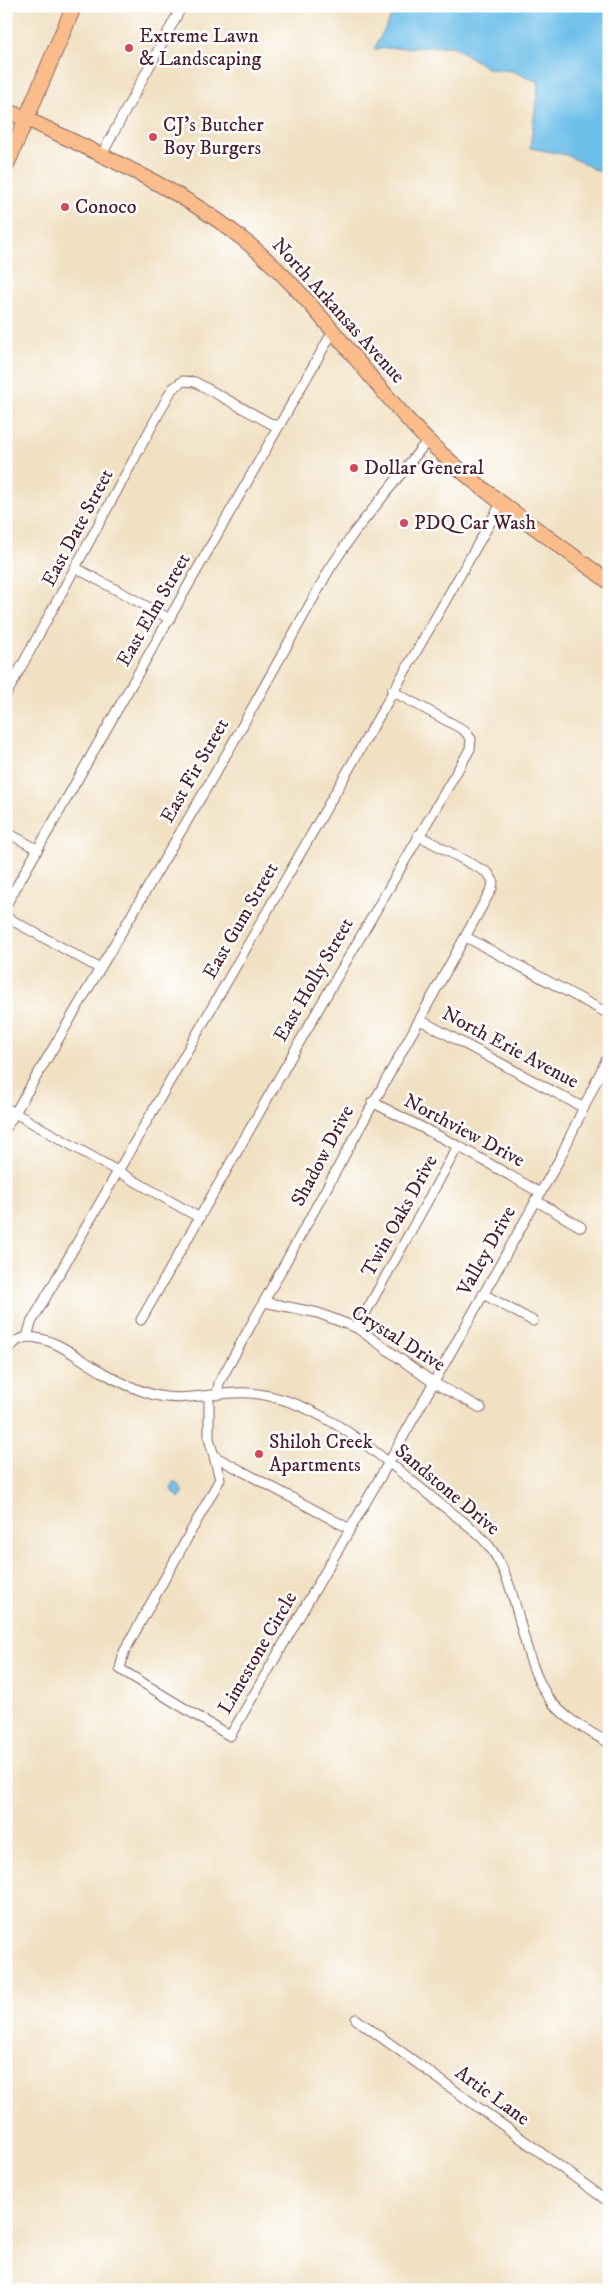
<svg xmlns="http://www.w3.org/2000/svg" width="615" height="2296" font-family="'IM FELL DW Pica',serif">
<rect width="100%" height="100%" fill="#fff"/>
<filter id="ink" filterUnits="userSpaceOnUse"><feTurbulence type="fractalNoise" baseFrequency=".02" numOctaves="2"/><feDisplacementMap in="SourceGraphic" scale="10" xChannelSelector="R" yChannelSelector="G"/><feConvolveMatrix kernelMatrix="1 2 1 2 8 2 1 2 1" color-interpolation-filters="sRGB"/></filter>
<filter id="wash" filterUnits="userSpaceOnUse"><feTurbulence type="fractalNoise" baseFrequency=".0096" numOctaves="4" result="noise"/><feDisplacementMap in="SourceGraphic" scale="20" xChannelSelector="R" yChannelSelector="G"/><feGaussianBlur stdDeviation="1.12" result="paint"/><feColorMatrix in="noise" values="0 0 0 0 0 0 0 0 0 0 0 0 0 0 0 0 0 1.4 0 .05"/><feComposite in="paint" operator="in"/></filter>
<g filter="url(#wash)">
<rect width="100%" height="100%" fill="#f1e1c3"/>
<path fill="#6dbfe9" stroke="#5c6f8a" d="M 397,6 L 609,6 L 609,177 L 567,155 L 530,148 L 539,82 L 512,71 L 489,69 L 453,46 L 374,49 Z
M 173,1482 L 176,1482 L 182,1490 L 182,1496 L 179,1498 L 171,1489 Z"/>
</g>
<g filter="url(#ink)">
<g fill="none" stroke-linecap="round" stroke-linejoin="round">
<g stroke="#846360" stroke-width="11">
<path id="street" d="M 101,156 L 182,6
M 76,568 L 170,619
M 6,695 L 172,389 L 183,381 L 195,382 L 277,427
M 6,832 L 37,849
M 6,905 L 332,333
M 6,917 L 99,968
M 466,937 L 609,1014
M 420,1020 L 584,1108
M 372,1102 L 458,1146 L 539,1192
M 6,1108 L 200,1218
M 6,1128 L 230,748 L 329,570 L 353,534 L 428,440
M 535,1200 L 581,1227
M 483,1294 L 533,1321
M 264,1302 L 318,1313 L 357,1328 L 434,1383 L 481,1408
M 141,1320 L 319,1008 L 470,749 L 471,739 L 464,730 L 392,691
M 357,1328 L 458,1146
M 27,1337 C 57,1338 77,1358 102,1372 C 117,1381 135,1389 151,1394 C 184,1404 217,1390 251,1393 C 322,1400 381,1457 434,1499 C 454,1515 478,1530 492,1550 C 522,1594 519,1653 548,1697 C 563,1718 587,1730 609,1743
M 6,1350 L 18,1340 L 27,1337 L 31,1323 L 502,502
M 217,1395 L 219,1383 L 492,888 L 493,881 L 488,873 L 418,835
M 209,1396 L 209,1438 L 220,1479 L 124,1652 L 120,1669 L 230,1736 L 389,1462 L 559,1160 L 609,1054
M 214,1456 L 350,1529
M 356,2019 L 609,2202"/>
</g>
<g stroke="#846360" stroke-width="16">
<path id="primary" d="M 25,118 C 96,153 179,188 240,237 C 313,293 362,375 427,440 C 482,493 548,536 609,582"/>
</g>
<g stroke="#846360" stroke-width="17">
<path id="highway" d="M 6,111 L 25,118
M 6,166 L 74,6"/>
</g>
<use href="#street" stroke="#fff" stroke-width="9"/>
<use href="#primary" stroke="#fabc8b" stroke-width="14"/>
<use href="#highway" stroke="#fabc8b" stroke-width="15"/>
</g>
</g>
<g fill="#d1495b" stroke="#fff" stroke-width="2">
<circle cx="129" cy="48" r="5"/>
<circle cx="153" cy="137" r="5"/>
<circle cx="65" cy="207" r="5"/>
<circle cx="354" cy="468" r="5"/>
<circle cx="404" cy="523" r="5"/>
<circle cx="259" cy="1454" r="5"/>
</g>
<g text-anchor="middle" dominant-baseline="central" stroke-width="5" stroke-linejoin="round" paint-order="stroke">
<g font-size="20" fill="#4a1f2b" stroke="#fff" text-anchor="start">
<text x="139" y="36">Extreme Lawn<tspan x="139" dy="23">&amp; Landscaping</tspan></text>
<text x="163" y="125">CJ's Butcher<tspan x="163" dy="23">Boy Burgers</tspan></text>
<text x="75" y="207">Conoco</text>
<text x="364" y="468">Dollar General</text>
<text x="414" y="523">PDQ Car Wash</text>
<text x="269" y="1442">Shiloh Creek<tspan x="269" dy="23">Apartments</tspan></text>
</g>
<g font-size="20" fill="#4a1f2b" stroke="#fff">
<text transform="translate(338 311) rotate(48)">North Arkansas Avenue</text>
<text transform="translate(78 528) rotate(-62)">East Date Street</text>
<text transform="translate(154 610) rotate(-60)">East Elm Street</text>
<text transform="translate(195 771) rotate(-60)">East Fir Street</text>
<text transform="translate(241 921) rotate(-60)">East Gum Street</text>
<text transform="translate(314 980) rotate(-60)">East Holly Street</text>
<text transform="translate(510 1048) rotate(28)">North Erie Avenue</text>
<text transform="translate(464 1131) rotate(28)">Northview Drive</text>
<text transform="translate(323 1156) rotate(-62)">Shadow Drive</text>
<text transform="translate(400 1216) rotate(-61)">Twin Oaks Drive</text>
<text transform="translate(487 1251) rotate(-61)">Valley Drive</text>
<text transform="translate(398 1339) rotate(32)">Crystal Drive</text>
<text transform="translate(447 1490) rotate(40)">Sandstone Drive</text>
<text transform="translate(258 1653) rotate(-60)">Limestone Circle</text>
<text transform="translate(492 2096) rotate(36)">Artic Lane</text>
</g>
</g>
<rect width="615" height="2296" fill="none" stroke="#fff" stroke-width="25"/>
</svg>
